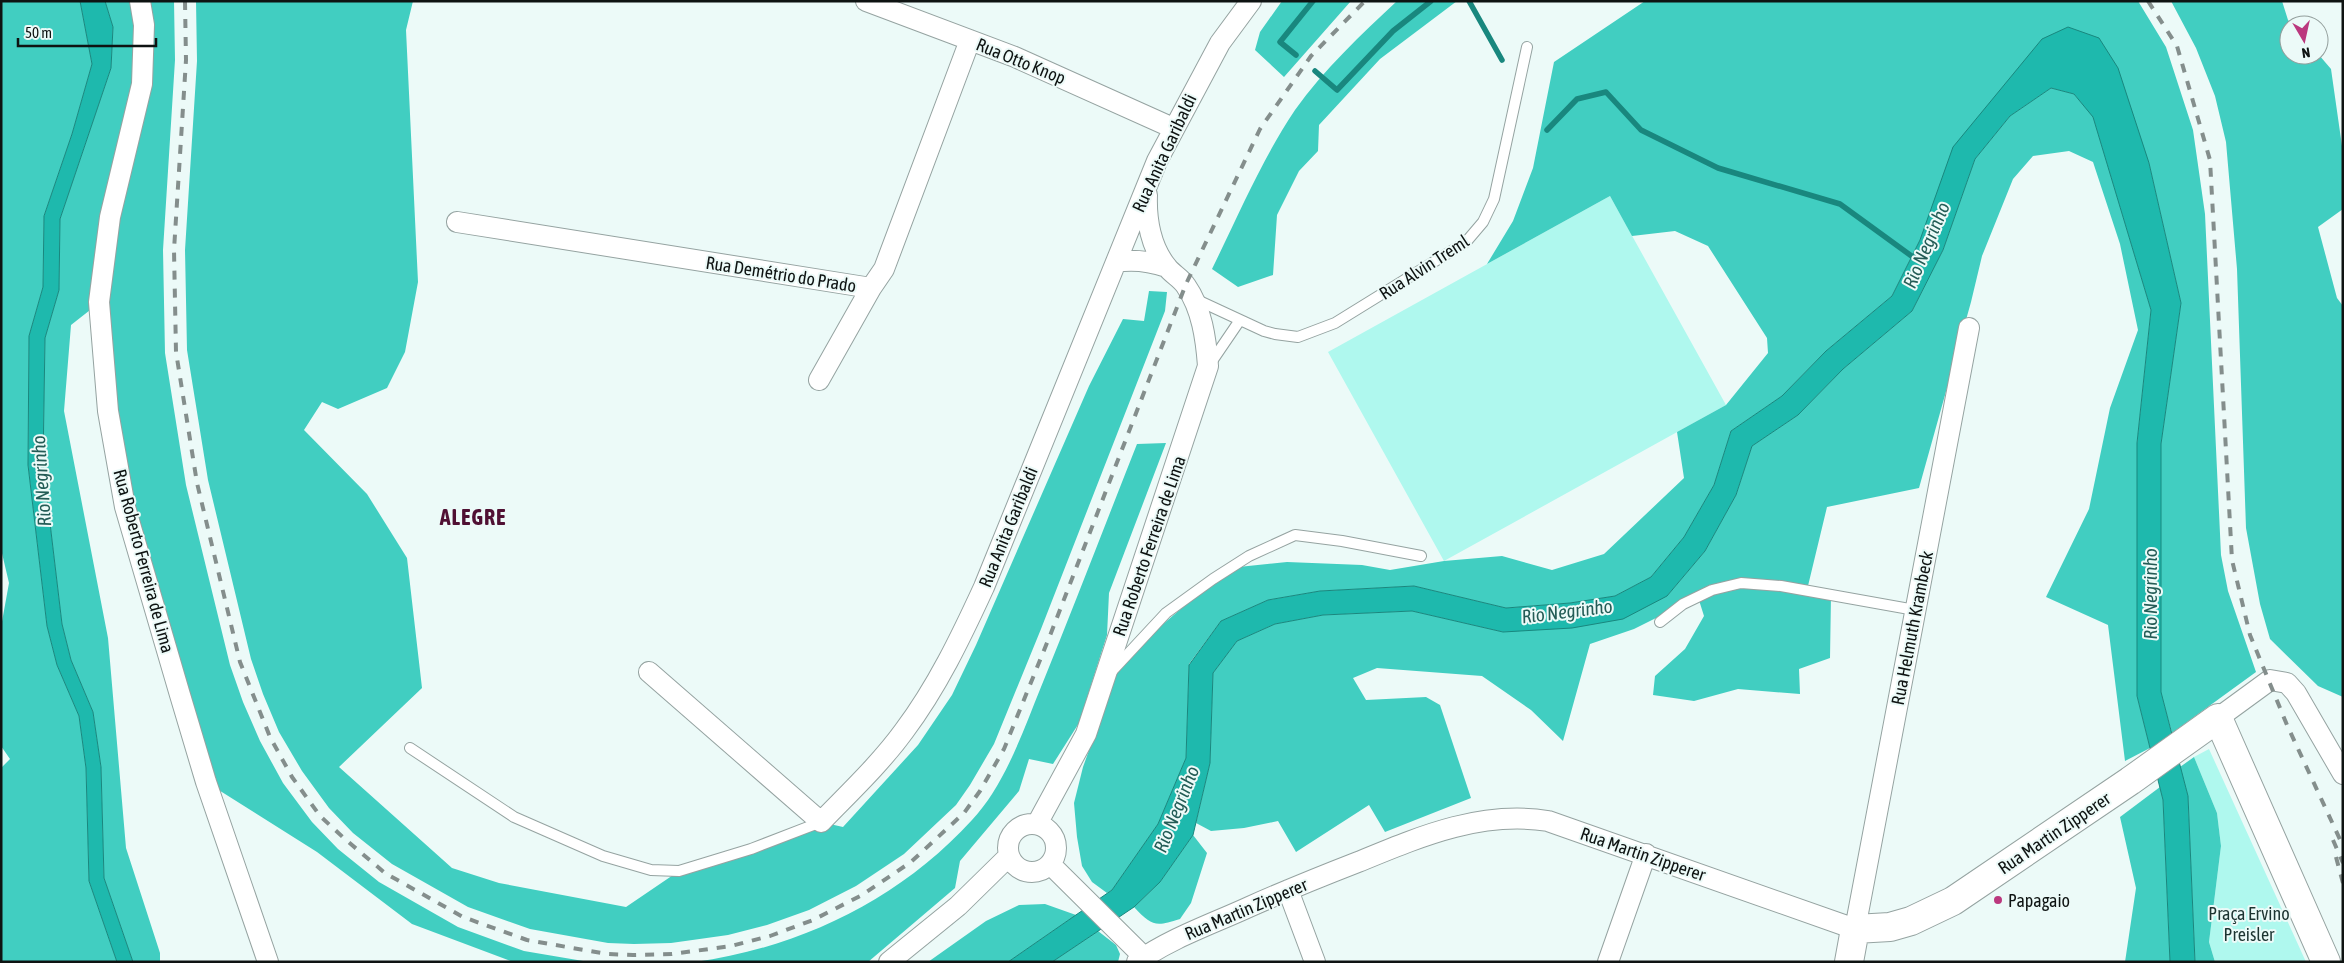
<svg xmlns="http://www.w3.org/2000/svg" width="2344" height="963" font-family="'Asap Condensed',sans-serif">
<rect width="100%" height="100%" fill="#ecfaf8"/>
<path fill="#aff8ee" d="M 1610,196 L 1726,405 L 1444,561 L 1328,352 Z
M 2209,749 L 2306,962 L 2215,962 L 2209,942 L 2221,846 L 2217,813 L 2194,757 Z"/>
<path fill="#41cec1" d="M 1,1 L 80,1 L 92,64 L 72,134 L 44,216 L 43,287 L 29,336 L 28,465 L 47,626 L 57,665 L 79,716 L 86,768 L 89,881 L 117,962 L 1,962 L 1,768 L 10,759 L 1,746 L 1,627 L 9,583 L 1,549 Z
M 105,1 L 174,1 L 175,60 L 163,250 L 165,353 L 186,485 L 230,665 L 243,702 L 260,741 L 283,783 L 312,822 L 338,849 L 379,882 L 458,927 L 524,951 L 589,962 L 513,962 L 412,924 L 317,852 L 206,782 L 125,507 L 99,303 L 71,325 L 64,411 L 108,638 L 126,848 L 160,953 L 160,962 L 133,962 L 104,878 L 101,767 L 93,712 L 71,660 L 62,624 L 43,464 L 45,338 L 59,290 L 60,219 L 111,68 L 113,27 Z
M 196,1 L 413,1 L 406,30 L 418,282 L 405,352 L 387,388 L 338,409 L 322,402 L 304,430 L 367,494 L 407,558 L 422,688 L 339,767 L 452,868 L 499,883 L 626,907 L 679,871 L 821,822 L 843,827 L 918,745 L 952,695 L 976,645 L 1089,386 L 1123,319 L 1144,321 L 1149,291 L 1167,292 L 1165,311 L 1041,629 L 994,744 L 970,785 L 956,805 L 904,854 L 856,886 L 809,910 L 767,925 L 728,935 L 671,943 L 634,944 L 608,943 L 530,929 L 468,907 L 392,864 L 353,833 L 329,808 L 302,771 L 279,732 L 263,694 L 251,659 L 208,480 L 187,350 L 185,250 L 197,61 Z
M 1282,1 L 1351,1 L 1284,77 L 1255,50 L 1260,32 Z
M 1397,1 L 1457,1 L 1380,59 L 1319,125 L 1318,151 L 1299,171 L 1277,215 L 1273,275 L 1238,287 L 1212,269 C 1238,216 1262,159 1295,110 C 1324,69 1361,35 1397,1 Z
M 1645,1 L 2138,1 L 2166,47 L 2193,130 L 2205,214 L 2221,555 L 2228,591 L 2256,672 L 2172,733 L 2161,693 L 2161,444 L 2181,303 L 2149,163 L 2042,39 L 1920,240 L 1892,296 L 1826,351 L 1782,396 L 1731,431 L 1714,485 L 1684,537 L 1651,577 L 1615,596 L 1570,603 L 1506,608 L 1414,586 L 1320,591 L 1268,600 L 1221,621 L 1189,664 L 1186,758 L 1158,824 L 1112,890 L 1107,893 L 1092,882 L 1082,866 L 1077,837 L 1074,803 L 1083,767 L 1122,659 L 1229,568 L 1287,562 L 1362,565 L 1390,570 L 1444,561 L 1502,556 L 1552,570 L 1604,554 L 1684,478 L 1677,432 L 1726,405 L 1768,353 L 1767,338 L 1708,246 L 1675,231 L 1632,236 L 1610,196 L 1487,264 L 1513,221 L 1533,168 L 1554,62 Z
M 2171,1 L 2282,1 L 2288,20 L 2292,25 L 2289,25 L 2289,55 L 2319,55 L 2331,69 L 2343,153 L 2343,209 L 2318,227 L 2337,298 L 2343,306 L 2343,697 L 2318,686 L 2270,639 L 2260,604 L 2246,528 L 2237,269 L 2226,142 L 2215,96 L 2196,48 Z
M 2051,88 L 2074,94 L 2093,116 L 2151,310 L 2137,443 L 2137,696 L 2150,748 L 2125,761 L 2108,625 L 2046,597 L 2089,509 L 2110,408 L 2138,330 L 2120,244 L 2093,162 L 2069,151 L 2033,156 L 2013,179 L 1982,256 L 1971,302 L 1919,488 L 1827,507 L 1807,590 L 1831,595 L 1830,658 L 1799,669 L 1800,694 L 1738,689 L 1694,701 L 1653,695 L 1655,676 L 1685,649 L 1704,616 L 1698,597 L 1634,629 L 1590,644 L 1563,741 L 1531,710 L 1482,676 L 1377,668 L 1353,678 L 1366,700 L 1426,697 L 1440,705 L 1471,798 L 1385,832 L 1369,805 L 1296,852 L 1278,821 L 1244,828 L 1211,831 L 1196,823 L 1210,763 L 1213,673 L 1237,641 L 1275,624 L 1323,615 L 1412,611 L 1503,632 L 1667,596 L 1705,551 L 1736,495 L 1752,446 L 1798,415 L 1843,369 L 1912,311 L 1943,250 L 1975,159 L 2010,116 Z
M 1166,443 L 1109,593 L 1107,635 L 1079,723 L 1053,764 L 1029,759 L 1019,791 L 960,861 L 955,888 L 868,962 L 695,962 C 801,947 899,900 972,820 C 1005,785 1023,731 1041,687 C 1074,606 1105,525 1137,444 Z
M 2194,757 L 2217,813 L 2221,846 L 2209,942 L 2215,962 L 2195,962 L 2188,796 L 2180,767 Z
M 2160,787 L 2163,800 L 2170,962 L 2125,962 L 2136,888 L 2120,817 Z
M 1193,835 L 1207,853 L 1191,903 L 1180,919 C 1155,927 1152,926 1134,907 L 1160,882 Z
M 1045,904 L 1076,915 L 1008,962 L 928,962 L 986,921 L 1019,905 Z
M 1098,931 L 1116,945 L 1120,954 L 1118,962 L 1052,962 Z"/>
<path fill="#1eb9ad" stroke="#19877e" d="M 80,1 L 105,1 L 113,27 L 111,68 L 60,219 L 59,290 L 45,338 L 43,464 L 62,624 L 71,660 L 93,712 L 101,767 L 104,878 L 133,962 L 117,962 L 89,881 L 86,768 L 79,716 L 57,665 L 47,626 L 28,465 L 29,336 L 43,287 L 44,216 L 72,134 L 92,64 Z
M 2068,27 L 2099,38 L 2118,68 L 2149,163 L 2181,303 L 2161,444 L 2161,692 L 2188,796 L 2195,962 L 2170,962 L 2163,800 L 2137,696 L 2137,443 L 2151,310 L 2093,117 L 2074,94 L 2051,88 L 2010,116 L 1975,159 L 1943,250 L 1912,311 L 1843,369 L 1798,415 L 1752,446 L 1736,495 L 1705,551 L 1667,596 L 1623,619 L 1572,628 L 1503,632 L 1412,611 L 1323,615 L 1275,624 L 1237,641 L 1213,673 L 1210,763 L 1193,835 L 1160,882 L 1134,907 L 1052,962 L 1008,962 L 1112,890 L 1158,824 L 1186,758 L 1189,665 L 1221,621 L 1268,600 L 1320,591 L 1414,586 L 1506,608 L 1570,603 L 1615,596 L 1651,577 L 1684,537 L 1714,485 L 1731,431 L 1782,396 L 1826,351 L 1892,296 L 1920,240 L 1953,147 L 2042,39 Z"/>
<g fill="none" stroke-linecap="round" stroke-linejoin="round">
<path stroke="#19877e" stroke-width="5.5" d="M 1469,1 L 1502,60
M 1296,55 L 1280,42 L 1313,1
M 1315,71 L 1337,90 L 1393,31 L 1431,1
M 1547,130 L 1577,99 L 1606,92 L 1641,130 L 1718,168 L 1840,204 L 1917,260"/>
<g stroke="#95a3a1" stroke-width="12">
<path id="lane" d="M 1195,299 L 1264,331 L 1275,334 L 1298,337 L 1335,323 L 1466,242 L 1483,222 L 1494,199 L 1527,47
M 1210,364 L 1240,320
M 1660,622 L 1683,604 L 1712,590 L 1741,583 L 1781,586 L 1915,610
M 1112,671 L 1166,613 L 1213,579 L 1249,556 L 1295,535 L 1342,541 L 1421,556
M 410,748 L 514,817 L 603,856 L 651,870 L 679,871 L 751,849 L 821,822"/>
</g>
<g stroke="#95a3a1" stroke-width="22">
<path id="street" d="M 140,1 L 144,25 L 142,84 L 110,217 L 99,302 L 108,411 L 125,507 L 180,695 L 206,782 L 268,962
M 866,1 L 1015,57 L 1173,128
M 457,222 L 871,288 L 884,269 L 970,40
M 1116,262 C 1134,259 1149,261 1167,267
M 819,380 L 871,288
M 649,672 L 821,822 C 849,793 880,764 904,731 C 937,687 961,637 984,587 L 1157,161 L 1220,43 L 1251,1
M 2218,718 L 2270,680 L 2287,683 L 2296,693 L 2343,774
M 1037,824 L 1086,734 L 1208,366 C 1206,339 1202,309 1186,286 C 1181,278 1172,274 1167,267 C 1151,248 1146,220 1147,195
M1008 848a24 24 0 1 1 48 0a24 24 0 1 1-48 0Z
M 1050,864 L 1144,957
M 1288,890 L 1315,962
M 889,962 L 958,906 L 1009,856
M 1137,962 C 1171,938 1212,924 1249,907 C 1285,891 1322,876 1358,862 C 1419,837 1481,810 1548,821 L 1855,929 L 1969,328
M 1608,962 L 1646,854"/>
</g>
<g stroke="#95a3a1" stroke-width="30">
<path id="secondary" d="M 1849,962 L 1855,929 L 1890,927 L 1911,921 L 1953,901 L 2130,781 L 2218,718 L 2326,962"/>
</g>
<use href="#lane" stroke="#fff" stroke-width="10"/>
<use href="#street" stroke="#fff" stroke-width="20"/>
<use href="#secondary" stroke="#fff" stroke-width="28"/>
<path stroke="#848e8c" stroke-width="4" stroke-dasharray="9 9" stroke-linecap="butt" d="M 185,1 L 186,60 L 174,250 L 176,352 L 197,483 L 240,662 L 270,737 L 292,777 L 320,816 L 346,840 L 385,873 L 463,917 L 527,940 L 607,954 L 633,955 L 672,954 L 731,946 L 770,936 L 813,920 L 862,895 L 911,862 L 964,813 L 980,791 L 1004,749 L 1051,633 L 1186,284 L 1260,129 L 1311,56 L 1365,1
M 2148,1 L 2177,46 L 2210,160 L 2232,560 L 2250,635 L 2287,725 L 2343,846
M 2333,840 L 2343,863
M 2336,857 L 2343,883"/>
</g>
<circle fill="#bb387e" stroke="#ecfaf8" stroke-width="2" cx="1998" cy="900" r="5"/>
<g text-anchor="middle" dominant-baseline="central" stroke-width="4" stroke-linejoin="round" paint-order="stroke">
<g font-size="18" fill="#0e1312" stroke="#ecfaf8">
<text transform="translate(1021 61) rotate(22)">Rua Otto Knop</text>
<text transform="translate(1164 153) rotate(-65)">Rua Anita Garibaldi</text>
<text transform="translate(1424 267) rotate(-33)">Rua Alvin Treml</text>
<text transform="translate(781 274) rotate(9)">Rua Demétrio do Prado</text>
<text transform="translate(1008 527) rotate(-68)">Rua Anita Garibaldi</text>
<text transform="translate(1149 546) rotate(-71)">Rua Roberto Ferreira de Lima</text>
<text transform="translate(144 561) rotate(75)">Rua Roberto Ferreira de Lima</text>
<text transform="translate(1912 628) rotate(-79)">Rua Helmuth Krambeck</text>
<text transform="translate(2054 833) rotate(-34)">Rua Martin Zipperer</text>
<text transform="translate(1643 854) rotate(19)">Rua Martin Zipperer</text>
<text transform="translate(1246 909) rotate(-23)">Rua Martin Zipperer</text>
</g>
<g font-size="18" fill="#0e1312" stroke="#ecfaf8" text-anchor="start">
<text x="2008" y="900">Papagaio</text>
</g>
<g font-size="18" fill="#1c3431" stroke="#ecfaf8">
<text x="2249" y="913">Praça Ervino<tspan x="2249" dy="21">Preisler</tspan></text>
</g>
<g font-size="19" font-style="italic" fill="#235c56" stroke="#ecfaf8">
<text transform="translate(1926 245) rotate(-67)">Rio Negrinho</text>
<text transform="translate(41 481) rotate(-94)">Rio Negrinho</text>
<text transform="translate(2150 594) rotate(-90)">Rio Negrinho</text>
<text transform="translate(1567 611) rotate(-7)">Rio Negrinho</text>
<text transform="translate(1176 809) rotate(-68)">Rio Negrinho</text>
</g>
<g font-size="22" font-weight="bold" letter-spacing="1" fill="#501033" stroke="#ecfaf8">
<text x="473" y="517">ALEGRE</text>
</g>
</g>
<rect width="2344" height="963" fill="none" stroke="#0e1312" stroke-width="5"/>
<g transform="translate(2304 40) rotate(171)"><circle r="24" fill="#ecfaf8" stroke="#939e9c"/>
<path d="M0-4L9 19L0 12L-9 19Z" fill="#bb387e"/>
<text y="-8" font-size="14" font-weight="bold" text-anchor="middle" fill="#0e1312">N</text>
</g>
<path d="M18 38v8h138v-8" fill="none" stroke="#0e1312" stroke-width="2.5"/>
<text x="25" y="38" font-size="15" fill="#0e1312" stroke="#ecfaf8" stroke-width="4" paint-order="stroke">50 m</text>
</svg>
